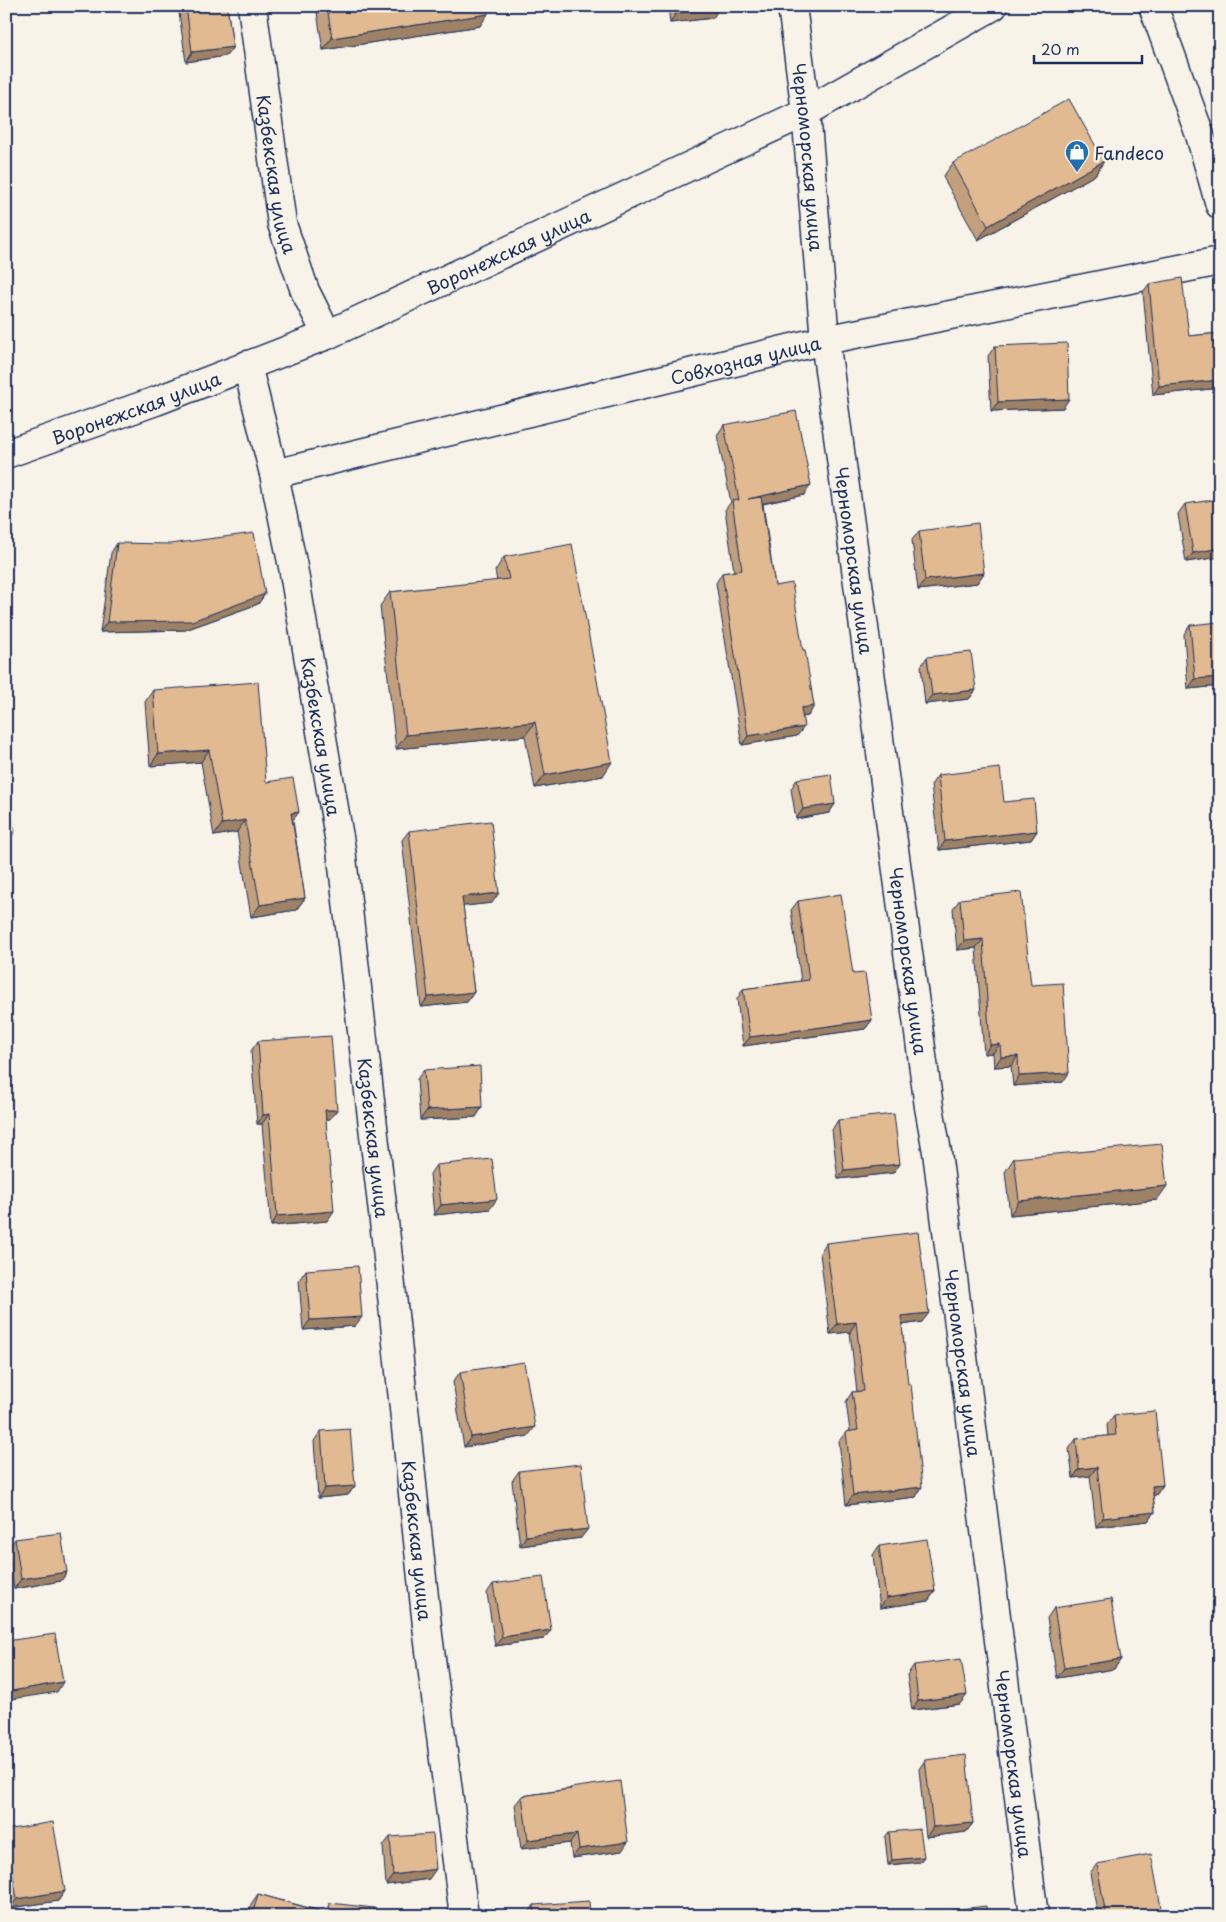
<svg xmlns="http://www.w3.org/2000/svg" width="1226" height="1922" font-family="'Playpen Sans',sans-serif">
<rect width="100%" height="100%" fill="#f7f3e8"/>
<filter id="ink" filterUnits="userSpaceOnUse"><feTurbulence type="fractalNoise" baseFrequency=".02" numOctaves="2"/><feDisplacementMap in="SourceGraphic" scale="10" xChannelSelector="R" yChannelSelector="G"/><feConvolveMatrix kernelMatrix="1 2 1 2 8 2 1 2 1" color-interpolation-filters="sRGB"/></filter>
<g filter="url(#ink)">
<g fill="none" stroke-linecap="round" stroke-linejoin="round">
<g stroke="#1b2f5e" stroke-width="31">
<g id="minor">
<path id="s1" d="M 252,6 L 282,224 L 305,291 L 327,335"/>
<path id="s2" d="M 792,6 L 806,112 L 825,340 L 929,1107 L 937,1152 L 1034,1916"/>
<path d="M 1153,6 L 1200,135 L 1220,205"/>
<path id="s3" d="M 247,365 L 274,474 L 293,567 L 341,849 L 386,1239 L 428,1635 L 464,1916"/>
<path id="s4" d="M 274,474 L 825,340 L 1220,261"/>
</g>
</g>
<g stroke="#1b2f5e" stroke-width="31">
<g id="highway">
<path id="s5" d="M 6,454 L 156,401 L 327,335 L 806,112 L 993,6"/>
</g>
</g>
<use href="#minor" stroke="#f7f3e8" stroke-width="28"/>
<use href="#highway" stroke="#f7f3e8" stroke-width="28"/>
</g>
<path fill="#c2a07d" stroke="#1b2f5e" d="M 178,6 L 227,6 L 233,47 L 226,56 L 186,62 Z
M 316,6 L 487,6 L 480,26 L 323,50 Z
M 668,6 L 719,6 L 713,18 L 670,23 Z
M 1104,161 L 1095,175 L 978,240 L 943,177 L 953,163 Z
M 1149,284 L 1189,336 L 1220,333 L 1220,388 L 1153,395 L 1143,292 Z
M 995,346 L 1063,408 L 991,411 L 988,356 Z
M 724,425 L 804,495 L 763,504 L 775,586 L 803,650 L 814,706 L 808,716 L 802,717 L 797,736 L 742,745 L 716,583 L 722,573 L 734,571 L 725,510 L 731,502 L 717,435 Z
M 1185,504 L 1220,557 L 1186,562 L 1178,514 Z
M 919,531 L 984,573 L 977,583 L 918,590 L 912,540 Z
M 117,543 L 265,594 L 258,604 L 185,630 L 100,632 L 111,553 Z
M 504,557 L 603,776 L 535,788 L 525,736 L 396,749 L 380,606 L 390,592 L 497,581 L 495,571 Z
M 1190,625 L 1220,686 L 1188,689 L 1184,634 Z
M 927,657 L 976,690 L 969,699 L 925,704 L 921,666 Z
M 153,690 L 266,782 L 293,821 L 305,898 L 296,910 L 251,917 L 237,832 L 214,836 L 201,762 L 150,766 L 145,702 Z
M 938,775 L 1004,802 L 1037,831 L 1031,840 L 939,850 L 931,785 Z
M 797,779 L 835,804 L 829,813 L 796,819 L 791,789 Z
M 409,831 L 492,903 L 463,906 L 474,992 L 467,1002 L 421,1007 L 402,840 Z
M 960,899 L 1031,985 L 1063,1082 L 1013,1086 L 1011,1066 L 994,1067 L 993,1053 L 984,1054 L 976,948 L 957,950 L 953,909 Z
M 798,901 L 853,974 L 872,1020 L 865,1029 L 743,1046 L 737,999 L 743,989 L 801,981 L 791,910 Z
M 258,1041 L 330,1119 L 326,1119 L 327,1221 L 271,1226 L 262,1124 L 257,1124 L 251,1051 Z
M 424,1070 L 482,1107 L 476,1117 L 420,1120 L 417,1079 Z
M 838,1120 L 900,1164 L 893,1173 L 838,1179 L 832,1130 Z
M 1014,1158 L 1157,1200 L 1010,1215 L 1005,1172 Z
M 436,1165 L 490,1209 L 434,1215 L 430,1174 Z
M 826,1243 L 922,1322 L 902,1325 L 916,1497 L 846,1505 L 839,1441 L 846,1432 L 850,1431 L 846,1402 L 852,1392 L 857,1392 L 850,1332 L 830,1334 L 820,1253 Z
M 306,1270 L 355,1326 L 303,1330 L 299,1280 Z
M 460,1372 L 528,1436 L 464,1447 L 453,1382 Z
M 1114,1415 L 1163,1485 L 1156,1495 L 1153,1495 L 1155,1512 L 1148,1521 L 1096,1527 L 1090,1476 L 1073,1478 L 1069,1449 L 1076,1439 L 1108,1436 L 1107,1425 Z
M 321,1431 L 355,1486 L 348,1495 L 318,1498 L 314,1441 Z
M 519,1471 L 581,1538 L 520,1546 L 512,1481 Z
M 15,1539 L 67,1572 L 61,1581 L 14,1589 L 8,1549 Z
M 879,1546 L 935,1591 L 928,1601 L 880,1608 L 873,1555 Z
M 493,1584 L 544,1639 L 495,1646 L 487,1593 Z
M 1054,1608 L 1121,1659 L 1114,1669 L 1057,1678 L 1047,1618 Z
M 914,1665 L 960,1704 L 912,1710 L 907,1675 Z
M 925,1760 L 973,1823 L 966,1832 L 926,1837 L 919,1769 Z
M 570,1788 L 622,1851 L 572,1858 L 570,1843 L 521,1849 L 515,1805 L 522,1796 L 569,1789 Z
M 6,1830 L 65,1891 L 58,1901 L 10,1908 L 6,1885 Z
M 889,1832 L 920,1862 L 888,1865 L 885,1837 Z
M 390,1837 L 429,1879 L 386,1885 L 383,1846 Z
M 1097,1864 L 1160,1916 L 1098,1916 L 1090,1873 Z
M 258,1894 L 324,1912 L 330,1903 L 373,1916 L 248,1916 L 251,1904 Z
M 534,1905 L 590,1916 L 528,1916 L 528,1914 Z
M 952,1910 L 987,1916 L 948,1916 Z"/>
<path fill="#9e8266" stroke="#1b2f5e" d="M 719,8 L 713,18 L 670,23 L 676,13 Z
M 488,14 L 480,26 L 323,50 L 332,38 Z
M 233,47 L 226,56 L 186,62 L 192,52 Z
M 1104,161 L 1095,175 L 978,240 L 988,226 Z
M 1220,380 L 1220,388 L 1153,395 L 1159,386 Z
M 1069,399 L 1063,408 L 991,411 L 998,402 Z
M 811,485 L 804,495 L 741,508 L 748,499 Z
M 1220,548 L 1220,557 L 1186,562 L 1193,553 Z
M 984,573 L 977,583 L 918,590 L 925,580 Z
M 265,594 L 258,604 L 185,630 L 100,632 L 107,622 Z
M 1220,677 L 1220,686 L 1188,689 L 1195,679 Z
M 976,690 L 969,699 L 925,704 L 932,695 Z
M 814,706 L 808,716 L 794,718 L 801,708 Z
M 535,722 L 525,736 L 396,749 L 406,735 Z
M 804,727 L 797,736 L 742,745 L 748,736 Z
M 209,750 L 201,762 L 150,766 L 158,754 Z
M 612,762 L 603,776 L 535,788 L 545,775 Z
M 835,804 L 829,813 L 796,819 L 803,809 Z
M 299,812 L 290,824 L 291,813 Z
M 245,820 L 237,832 L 214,836 L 222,824 Z
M 1037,831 L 1031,840 L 939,850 L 945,841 Z
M 15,832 L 8,842 L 6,842 L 6,834 Z
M 499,893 L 492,903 L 456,907 L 462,897 Z
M 305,898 L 296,910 L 251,917 L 260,905 Z
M 983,939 L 976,948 L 957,950 L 964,941 Z
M 474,992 L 467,1002 L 421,1007 L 428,997 Z
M 872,1020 L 865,1029 L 743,1046 L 750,1037 Z
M 1000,1044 L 993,1053 L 984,1054 L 990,1045 Z
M 1018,1056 L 1011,1066 L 994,1067 L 1001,1057 Z
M 1069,1073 L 1063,1082 L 1013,1086 L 1019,1076 Z
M 482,1107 L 476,1117 L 420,1120 L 427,1110 Z
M 325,1110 L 337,1110 L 330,1119 L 319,1120 Z
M 269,1114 L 262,1124 L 257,1124 L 263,1115 Z
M 900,1164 L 893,1173 L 838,1179 L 844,1170 Z
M 1167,1186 L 1157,1200 L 1010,1215 L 1019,1201 Z
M 497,1199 L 490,1209 L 434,1215 L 441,1205 Z
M 334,1211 L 327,1221 L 271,1226 L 277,1216 Z
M 929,1313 L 922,1322 L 894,1326 L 901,1316 Z
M 362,1317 L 355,1326 L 303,1330 L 310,1320 Z
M 856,1322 L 850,1332 L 830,1334 L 837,1324 Z
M 535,1427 L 528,1436 L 464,1447 L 471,1437 Z
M 1097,1467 L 1090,1476 L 1073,1478 L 1079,1469 Z
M 1163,1485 L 1156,1495 L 1145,1496 L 1152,1486 Z
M 355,1486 L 348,1495 L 318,1498 L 325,1488 Z
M 922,1487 L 916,1497 L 846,1505 L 853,1495 Z
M 1155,1512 L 1148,1521 L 1096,1527 L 1103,1518 Z
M 588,1529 L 581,1538 L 520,1546 L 526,1536 Z
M 67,1572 L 61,1581 L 14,1589 L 21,1579 Z
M 935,1591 L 928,1601 L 880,1608 L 886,1598 Z
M 551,1630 L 544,1639 L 495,1646 L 502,1637 Z
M 1121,1659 L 1114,1669 L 1057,1678 L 1064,1668 Z
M 63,1682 L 57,1692 L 6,1700 L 6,1692 Z
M 967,1695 L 960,1704 L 912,1710 L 918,1701 Z
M 973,1823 L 966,1832 L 926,1837 L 933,1827 Z
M 577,1834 L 570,1843 L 521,1849 L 528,1840 Z
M 628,1842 L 622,1851 L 572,1858 L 579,1849 Z
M 924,1857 L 920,1862 L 888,1865 L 892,1860 Z
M 436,1869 L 429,1879 L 386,1885 L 393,1875 Z
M 65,1891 L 58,1901 L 10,1908 L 17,1899 Z
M 1162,1913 L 1160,1916 L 1148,1916 Z"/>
<path fill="#e1ba91" stroke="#1b2f5e" d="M 186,6 L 227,6 L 233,47 L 192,52 Z
M 327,6 L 487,6 L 488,14 L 332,38 Z
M 675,6 L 719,6 L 719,8 L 676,13 Z
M 1069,99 L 1104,161 L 988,226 L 953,163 Z
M 1182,278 L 1189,336 L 1220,333 L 1220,380 L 1159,386 L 1149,284 Z
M 1067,343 L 1069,399 L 998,402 L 995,346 Z
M 796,411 L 811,485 L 748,499 L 761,497 L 775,586 L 792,583 L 803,650 L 805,650 L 814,706 L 801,708 L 804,727 L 748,736 L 722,573 L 742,570 L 732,501 L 739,500 L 724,425 Z
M 1220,499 L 1220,548 L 1193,553 L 1185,504 Z
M 978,523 L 984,573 L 925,580 L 919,531 Z
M 254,533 L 265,594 L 192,621 L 107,622 L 117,543 L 170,544 Z
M 572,544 L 612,762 L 545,775 L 535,722 L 406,735 L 390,592 L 509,579 L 504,557 Z
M 1220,622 L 1220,677 L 1195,679 L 1190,625 Z
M 971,652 L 976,690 L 932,695 L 927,657 Z
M 258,682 L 266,782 L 293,778 L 299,812 L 291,813 L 305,898 L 260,905 L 245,820 L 222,824 L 209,750 L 158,754 L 153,690 Z
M 1000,768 L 1004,802 L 1034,799 L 1037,831 L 945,841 L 938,775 Z
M 831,774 L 835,804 L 803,809 L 797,779 Z
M 6,788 L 15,832 L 6,834 Z
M 491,821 L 499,893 L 462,897 L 474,992 L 428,997 L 409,831 Z
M 1021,892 L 1031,985 L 1063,983 L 1069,1073 L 1019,1076 L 1018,1056 L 1001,1057 L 1000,1044 L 990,1045 L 983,939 L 964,941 L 960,899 Z
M 841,894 L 853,974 L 865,973 L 872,1020 L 750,1037 L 743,989 L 809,980 L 798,901 Z
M 331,1036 L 337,1110 L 325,1110 L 334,1211 L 277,1216 L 269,1114 L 263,1115 L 258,1041 Z
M 480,1066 L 482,1107 L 427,1110 L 424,1070 Z
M 894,1114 L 900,1164 L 844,1170 L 838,1120 Z
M 1162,1144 L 1167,1186 L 1019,1201 L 1014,1158 Z
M 492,1159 L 497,1199 L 441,1205 L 436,1165 Z
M 918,1232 L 929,1313 L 901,1316 L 908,1384 L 911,1384 L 922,1487 L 853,1495 L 846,1432 L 858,1430 L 852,1392 L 864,1391 L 856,1322 L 837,1324 L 826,1243 Z
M 358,1266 L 362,1317 L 310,1320 L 306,1270 Z
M 524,1362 L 535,1427 L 471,1437 L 460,1372 Z
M 1155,1411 L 1163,1485 L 1152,1486 L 1155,1512 L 1103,1518 L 1097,1467 L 1079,1469 L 1076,1439 L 1116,1435 L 1114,1415 Z
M 350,1429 L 355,1486 L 325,1488 L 321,1431 Z
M 581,1464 L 588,1529 L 526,1536 L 519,1471 Z
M 61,1533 L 67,1572 L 21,1579 L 15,1539 Z
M 927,1539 L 935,1591 L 886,1598 L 879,1546 Z
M 543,1577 L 551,1630 L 502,1637 L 493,1584 Z
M 1111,1599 L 1121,1659 L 1064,1668 L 1054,1608 Z
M 55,1634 L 63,1682 L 6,1692 L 6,1641 Z
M 961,1659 L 967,1695 L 918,1701 L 914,1665 Z
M 966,1755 L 973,1823 L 933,1827 L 925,1760 Z
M 620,1781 L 628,1842 L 579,1849 L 577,1834 L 528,1840 L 522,1796 L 571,1789 L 570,1788 Z
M 53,1822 L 65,1891 L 17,1899 L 6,1836 L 6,1830 Z
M 920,1829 L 924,1857 L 892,1860 L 889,1832 Z
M 433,1834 L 436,1869 L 393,1875 L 390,1837 Z
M 1151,1854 L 1162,1913 L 1148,1916 L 1106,1916 L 1097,1864 Z
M 258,1894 L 329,1914 L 330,1903 L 374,1908 L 373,1916 L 252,1916 Z
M 589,1901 L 590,1916 L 535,1916 L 534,1905 Z
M 986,1906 L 987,1916 L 953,1916 L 952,1910 Z"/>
</g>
<defs>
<g id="shop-pin" transform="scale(1.25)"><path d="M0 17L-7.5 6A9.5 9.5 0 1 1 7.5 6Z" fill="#1f6fb2" stroke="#f7f3e8"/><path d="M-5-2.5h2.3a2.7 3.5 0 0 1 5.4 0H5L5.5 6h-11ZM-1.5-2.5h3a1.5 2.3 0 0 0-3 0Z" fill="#fff"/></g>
</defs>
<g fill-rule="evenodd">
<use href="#shop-pin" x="1077" y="152"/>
</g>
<g text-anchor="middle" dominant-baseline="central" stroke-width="5" stroke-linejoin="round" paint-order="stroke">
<g font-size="18" fill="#1b2f5e" stroke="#f7f3e8" text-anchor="start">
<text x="1094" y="152">Fandeco</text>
</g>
<g font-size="18" fill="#1b2f5e" stroke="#f7f3e8">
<text stroke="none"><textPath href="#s2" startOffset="152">Черноморская улица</textPath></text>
<text stroke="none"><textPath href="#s1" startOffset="170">Казбекская улица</textPath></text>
<text stroke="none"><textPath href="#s5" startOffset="542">Воронежская улица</textPath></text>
<text stroke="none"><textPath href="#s4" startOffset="485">Совхозная улица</textPath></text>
<text stroke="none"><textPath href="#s5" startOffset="138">Воронежская улица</textPath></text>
<text stroke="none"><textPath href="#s2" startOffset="558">Черноморская улица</textPath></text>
<text stroke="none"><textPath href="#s3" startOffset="379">Казбекская улица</textPath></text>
<text stroke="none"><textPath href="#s2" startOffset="962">Черноморская улица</textPath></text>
<text stroke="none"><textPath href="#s3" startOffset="784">Казбекская улица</textPath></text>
<text stroke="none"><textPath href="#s2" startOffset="1368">Черноморская улица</textPath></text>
<text stroke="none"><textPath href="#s3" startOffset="1189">Казбекская улица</textPath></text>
<text stroke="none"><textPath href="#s2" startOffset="1772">Черноморская улица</textPath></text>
</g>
</g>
<rect width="1226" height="1922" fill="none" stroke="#f7f3e8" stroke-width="25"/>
<rect x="12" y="12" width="1201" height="1897" fill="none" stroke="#1b2f5e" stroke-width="2" filter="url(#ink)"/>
<path d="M1034 55v8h108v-8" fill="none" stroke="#1b2f5e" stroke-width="2.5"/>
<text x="1041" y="55" font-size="15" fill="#1b2f5e" stroke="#f7f3e8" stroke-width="4" paint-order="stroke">20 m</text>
</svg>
